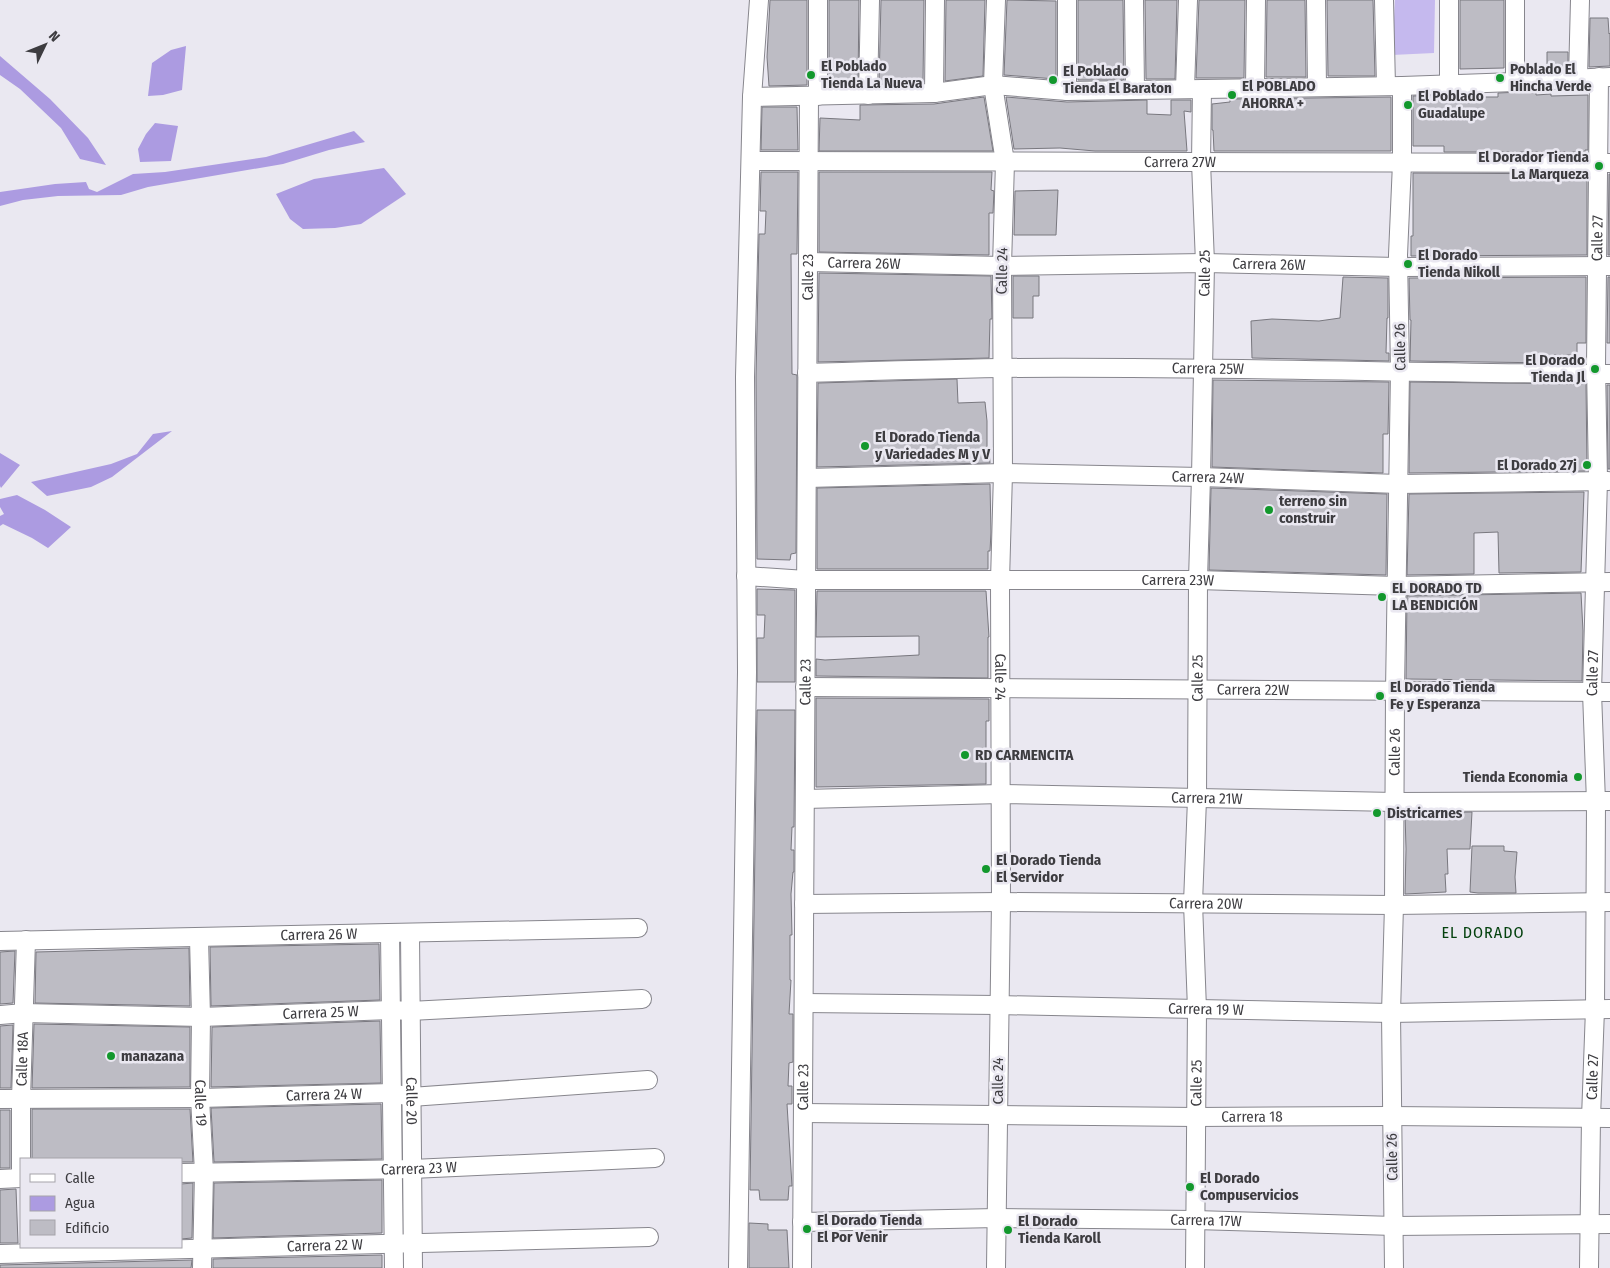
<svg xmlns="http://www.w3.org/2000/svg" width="1610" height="1268" font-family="'Fira Sans Condensed',sans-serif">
<rect width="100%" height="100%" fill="#eae8f1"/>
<path fill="#c5b9ee" d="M 1395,0 L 1435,0 L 1434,53 L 1392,55 Z"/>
<path fill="#ac9be1" d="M 186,46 L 182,90 L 163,95 L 148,96 L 152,63 L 171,50 Z
M 0,56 L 50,99 L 88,138 L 106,165 L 80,159 L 61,128 L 20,89 L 0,75 Z
M 155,123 L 178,126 L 171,161 L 140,162 L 138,149 L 146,134 Z
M 354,131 L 365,142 L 329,150 L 283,164 L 148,187 L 121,195 L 58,196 L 23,200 L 0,206 L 0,192 L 55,184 L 86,182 L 89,189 L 97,192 L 133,174 L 165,172 L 266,157 Z
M 384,168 L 406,194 L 361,224 L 335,228 L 303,229 L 290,219 L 276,194 L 314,179 Z
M 172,431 L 112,477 L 91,487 L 47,496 L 31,482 L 111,464 L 137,454 L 153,434 Z
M 0,453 L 20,465 L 1,488 L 0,486 Z
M 17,495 L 45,510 L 71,527 L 48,548 L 32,538 L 3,524 L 0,526 L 0,516 L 4,514 L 0,507 L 0,499 Z"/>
<path fill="#bdbcc4" stroke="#79787f" d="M 770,0 L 807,0 L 807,85 L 769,86 L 767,57 Z
M 829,0 L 859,0 L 858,84 L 829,85 Z
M 881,0 L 924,0 L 923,83 L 879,84 Z
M 946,0 L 985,0 L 983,76 L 945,81 Z
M 1007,0 L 1056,1 L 1056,79 L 1004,75 Z
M 1078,0 L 1123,0 L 1124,80 L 1078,80 Z
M 1145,0 L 1177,0 L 1175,79 L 1146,79 Z
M 1199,0 L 1245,0 L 1244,78 L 1196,78 Z
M 1267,0 L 1305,0 L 1306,77 L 1266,77 Z
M 1327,0 L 1373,0 L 1375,76 L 1328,76 Z
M 1460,0 L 1504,0 L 1504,68 L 1460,69 Z
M 1590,18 L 1608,18 L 1609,34 L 1610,33 L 1610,66 L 1589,67 Z
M 1547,52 L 1568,52 L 1568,68 L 1547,68 Z
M 1521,92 L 1536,92 L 1536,95 L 1551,94 L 1551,96 L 1588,95 L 1588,150 L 1585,150 L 1585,152 L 1444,152 L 1444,146 L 1413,146 L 1413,96 L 1474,94 L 1474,97 L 1498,97 L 1498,93 Z
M 984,97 L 993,151 L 819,151 L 820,118 L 860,120 L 860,105 L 934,104 Z
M 1006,97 L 1067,102 L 1147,100 L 1147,114 L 1171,115 L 1171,100 L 1191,100 L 1191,112 L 1184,111 L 1187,151 L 1095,151 L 1060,148 L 1014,149 Z
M 1391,97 L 1391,151 L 1214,151 L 1213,130 L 1212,130 L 1212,104 L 1230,102 L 1230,99 Z
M 762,107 L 797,107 L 798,150 L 761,150 Z
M 761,172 L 798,172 L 797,254 L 791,254 L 792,374 L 797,375 L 796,553 L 791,554 L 790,560 L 757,559 L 756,377 L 759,234 L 765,234 L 766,211 L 760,211 Z
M 819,172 L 992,172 L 991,190 L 994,191 L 993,213 L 989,213 L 989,255 L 819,252 Z
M 1413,173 L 1587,174 L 1587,255 L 1411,256 L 1411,236 L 1413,236 Z
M 1609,174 L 1610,174 L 1610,255 L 1608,255 Z
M 1058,190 L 1056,235 L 1014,235 L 1015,191 Z
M 819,273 L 991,276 L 992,319 L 990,319 L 989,358 L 818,362 Z
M 1013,276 L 1039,276 L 1039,296 L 1033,296 L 1033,318 L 1013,318 Z
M 1343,277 L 1388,278 L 1388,318 L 1387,318 L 1386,353 L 1389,353 L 1389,361 L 1252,358 L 1251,321 L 1272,319 L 1319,321 L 1340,318 Z
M 1586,277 L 1586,343 L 1577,343 L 1577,355 L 1554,355 L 1554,363 L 1410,361 L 1411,320 L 1410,320 L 1409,278 Z
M 1608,277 L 1610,277 L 1610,343 L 1607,343 Z
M 957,379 L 958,403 L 985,402 L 987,421 L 987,448 L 989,448 L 990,463 L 817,467 L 818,383 Z
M 1213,380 L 1389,382 L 1388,434 L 1383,434 L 1383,473 L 1212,467 Z
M 1410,382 L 1586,384 L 1587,469 L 1585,469 L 1585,471 L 1409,473 Z
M 1607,385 L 1610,385 L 1610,469 L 1608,469 Z
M 990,484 L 991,532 L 990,551 L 988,551 L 988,569 L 817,569 L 817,488 Z
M 1211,488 L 1387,494 L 1386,575 L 1209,570 Z
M 1584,492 L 1581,572 L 1499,573 L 1498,532 L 1474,533 L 1474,574 L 1407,575 L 1409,494 Z
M 757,589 L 795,590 L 795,682 L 757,682 L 757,638 L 764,638 L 765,615 L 757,615 Z
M 817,591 L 986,591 L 989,637 L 988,637 L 988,678 L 816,676 L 816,659 L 825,660 L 919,655 L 919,636 L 816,637 Z
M 1581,593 L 1583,631 L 1582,681 L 1406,679 L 1407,596 Z
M 816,698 L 989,699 L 989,721 L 986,721 L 986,784 L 816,787 Z
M 757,710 L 795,710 L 794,827 L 792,827 L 791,850 L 794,850 L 794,872 L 793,872 L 791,894 L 792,935 L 790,935 L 790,980 L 791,980 L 789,1014 L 793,1014 L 793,1062 L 789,1063 L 788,1086 L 792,1086 L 792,1104 L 787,1104 L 792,1186 L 789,1186 L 788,1200 L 760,1200 L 759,1190 L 750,1190 Z
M 1472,812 L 1470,849 L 1447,849 L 1448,874 L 1445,874 L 1446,892 L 1405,894 L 1406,849 L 1405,813 Z
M 1472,846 L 1504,846 L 1504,851 L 1517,852 L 1515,877 L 1516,893 L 1478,893 L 1470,892 Z
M 379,944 L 380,1000 L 211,1006 L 210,947 Z
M 189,948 L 190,1006 L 35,1003 L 36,952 Z
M 15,951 L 13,1003 L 0,1004 L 0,952 Z
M 380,1021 L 381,1083 L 211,1087 L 212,1027 Z
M 34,1024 L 190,1027 L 190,1087 L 32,1088 Z
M 13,1025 L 11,1088 L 0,1088 L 0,1026 Z
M 381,1104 L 382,1159 L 214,1162 L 211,1108 Z
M 32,1109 L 190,1109 L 193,1162 L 181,1162 L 181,1159 L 32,1159 Z
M 0,1110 L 10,1110 L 10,1168 L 0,1168 Z
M 382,1180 L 382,1233 L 213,1238 L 214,1183 Z
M 193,1183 L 192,1238 L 181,1239 L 181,1184 Z
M 16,1189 L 18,1243 L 0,1243 L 0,1190 Z
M 749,1223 L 768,1224 L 768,1230 L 787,1230 L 789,1268 L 749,1268 Z
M 382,1255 L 382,1268 L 213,1268 L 213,1259 Z
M 192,1260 L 191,1268 L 0,1268 L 0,1265 Z"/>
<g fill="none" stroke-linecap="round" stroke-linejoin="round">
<g stroke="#87868d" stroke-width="20">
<g id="minor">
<path id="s1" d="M 996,0 L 993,85 L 1005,162 L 1002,266 L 1003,473 L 1000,581 L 1001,902 L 996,1268"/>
<path d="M 1067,0 L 1067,91"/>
<path d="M 1134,0 L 1135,90"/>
<path d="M 1316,0 L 1317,87"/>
<path d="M 1384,0 L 1386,86"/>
<path d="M 1449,0 L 1449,84"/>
<path d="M 1578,78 L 1580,0"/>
<path d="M 1515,82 L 1515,0"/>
<path d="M 1255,88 L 1256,0"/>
<path d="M 1185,89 L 1188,0"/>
<path d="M 934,93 L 935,0"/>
<path d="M 868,95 L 870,0"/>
<path d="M 818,96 L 818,0"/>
<path d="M 752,97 L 934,93 L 993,85 L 1067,91 L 1402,86 L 1515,82 L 1610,77"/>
<path id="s2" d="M 751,161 L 1610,163"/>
<path id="s3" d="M 808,262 L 1002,266 L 1205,263 L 1398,267 L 1610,266"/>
<path id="s4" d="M 807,373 C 872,371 936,369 1001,368 C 1204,366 1407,373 1610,374"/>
<path id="s5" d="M 807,478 L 1003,473 L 1201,477 L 1398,484 L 1608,481"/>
<path id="s6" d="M 746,576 L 806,580 L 1198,580 L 1396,586 L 1610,582"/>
<path id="s7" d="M 805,687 L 1610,692"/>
<path id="s8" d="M 805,799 L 1001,794 L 1395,802 L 1610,801"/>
<path id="s9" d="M 804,904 L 1001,902 L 1394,905 L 1610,902"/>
<path id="s10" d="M 410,933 L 413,1268"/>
<path d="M 390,934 L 394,1268"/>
<path id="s11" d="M 199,938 L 201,1017 L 200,1098 L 204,1172 L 202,1268"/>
<path id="s12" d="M 0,941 L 638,928"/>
<path id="s13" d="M 804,1003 L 998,1005 L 1391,1013 L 1610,1009"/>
<path id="s14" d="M 0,1015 L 24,1013 L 201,1017 L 391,1010 L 410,1011 L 642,999"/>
<path id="s15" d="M 0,1099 L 200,1098 L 392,1093 L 411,1097 L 648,1080"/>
<path id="s16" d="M 803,1113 L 1196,1117 L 1391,1116 L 1610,1118"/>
<path id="s17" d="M 181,1173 L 412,1169 L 655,1158"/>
<path id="s18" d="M 21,1178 L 21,1099 L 26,940"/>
<path d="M 0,1179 L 21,1178"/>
<path id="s19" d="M 802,1222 L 997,1218 L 1195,1220 L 1394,1226 L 1610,1224"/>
<path id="s20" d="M 0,1254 L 649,1237"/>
<path d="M 738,1268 L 747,672 L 745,377 L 752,97 L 759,0"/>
<path id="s21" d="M 802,1268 L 809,96"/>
<path id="s22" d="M 1195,1268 L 1197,1009 L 1193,903 L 1197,799 L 1198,580 L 1201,477 L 1205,263 L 1201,162 L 1202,89"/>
<path id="s23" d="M 1394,1268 L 1391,1013 L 1394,905 L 1395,691 L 1400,371 L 1398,255 L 1402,163 L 1402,86"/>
<path id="s24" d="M 1589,1268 L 1591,1118 L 1595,1009 L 1596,802 L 1592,692 L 1598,480 L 1596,366 L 1599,77"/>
</g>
</g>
<use href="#minor" stroke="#fff" stroke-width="18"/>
</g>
<g fill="#13982d" stroke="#eae8f1" stroke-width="2">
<circle cx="811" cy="75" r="5"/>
<circle cx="1500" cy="78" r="5"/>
<circle cx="1053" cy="80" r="5"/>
<circle cx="1232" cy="95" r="5"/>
<circle cx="1408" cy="105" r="5"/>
<circle cx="1599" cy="166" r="5"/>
<circle cx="1408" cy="264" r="5"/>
<circle cx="1595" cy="369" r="5"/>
<circle cx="865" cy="446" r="5"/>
<circle cx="1587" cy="465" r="5"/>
<circle cx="1269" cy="510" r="5"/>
<circle cx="1382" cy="597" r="5"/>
<circle cx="1380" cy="696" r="5"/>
<circle cx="965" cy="755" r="5"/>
<circle cx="1578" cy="777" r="5"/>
<circle cx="1377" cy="813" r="5"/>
<circle cx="986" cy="869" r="5"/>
<circle cx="111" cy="1056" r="5"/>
<circle cx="1190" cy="1187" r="5"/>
<circle cx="807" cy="1229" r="5"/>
<circle cx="1008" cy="1230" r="5"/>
</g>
<g text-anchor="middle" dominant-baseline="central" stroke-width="5" stroke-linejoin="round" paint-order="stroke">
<g font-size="15" font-weight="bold" fill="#3d3c40" stroke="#eae8f1" text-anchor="start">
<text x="821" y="66">El Poblado<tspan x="821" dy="17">Tienda La Nueva</tspan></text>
<text x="1510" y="69">Poblado El<tspan x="1510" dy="17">Hincha Verde</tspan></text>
<text x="1063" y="71">El Poblado<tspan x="1063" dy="17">Tienda El Baraton</tspan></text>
<text x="1242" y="86">El POBLADO<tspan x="1242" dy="17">AHORRA +</tspan></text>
<text x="1418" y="96">El Poblado<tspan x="1418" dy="17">Guadalupe</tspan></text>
<text x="1589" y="157" text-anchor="end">El Dorador Tienda<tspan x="1589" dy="17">La Marqueza</tspan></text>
<text x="1418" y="255">El Dorado<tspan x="1418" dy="17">Tienda Nikoll</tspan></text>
<text x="1585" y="360" text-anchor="end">El Dorado<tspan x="1585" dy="17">Tienda Jl</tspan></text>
<text x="875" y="437">El Dorado Tienda<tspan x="875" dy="17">y Variedades M y V</tspan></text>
<text x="1577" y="465" text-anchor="end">El Dorado 27j</text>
<text x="1279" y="501">terreno sin<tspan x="1279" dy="17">construir</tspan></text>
<text x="1392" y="588">EL DORADO TD<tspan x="1392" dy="17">LA BENDICIÓN</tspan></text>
<text x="1390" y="687">El Dorado Tienda<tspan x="1390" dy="17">Fe y Esperanza</tspan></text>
<text x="975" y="755">RD CARMENCITA</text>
<text x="1568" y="777" text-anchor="end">Tienda Economia</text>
<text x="1387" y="813">Districarnes</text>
<text x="996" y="860">El Dorado Tienda<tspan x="996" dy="17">El Servidor</tspan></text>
<text x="121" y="1056">manazana</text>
<text x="1200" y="1178">El Dorado<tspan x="1200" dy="17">Compuservicios</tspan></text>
<text x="817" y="1220">El Dorado Tienda<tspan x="817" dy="17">El Por Venir</tspan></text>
<text x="1018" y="1221">El Dorado<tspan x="1018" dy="17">Tienda Karoll</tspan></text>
</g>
<g font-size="15" fill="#3d3c40" stroke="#eae8f1">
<text stroke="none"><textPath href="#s2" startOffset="429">Carrera 27W</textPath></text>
<text stroke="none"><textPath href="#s24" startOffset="1030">Calle 27</textPath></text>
<text stroke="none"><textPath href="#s3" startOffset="56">Carrera 26W</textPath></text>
<text stroke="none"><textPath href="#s3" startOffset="461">Carrera 26W</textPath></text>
<text transform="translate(1002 271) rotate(-89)">Calle 24</text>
<text stroke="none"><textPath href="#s22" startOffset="995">Calle 25</textPath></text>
<text stroke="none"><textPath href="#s21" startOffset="991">Calle 23</textPath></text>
<text transform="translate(1400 347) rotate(-91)">Calle 26</text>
<text stroke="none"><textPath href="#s4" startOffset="401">Carrera 25W</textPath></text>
<text stroke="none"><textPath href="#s5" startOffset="401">Carrera 24W</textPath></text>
<text stroke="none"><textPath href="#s6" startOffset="432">Carrera 23W</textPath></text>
<text stroke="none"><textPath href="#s24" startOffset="595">Calle 27</textPath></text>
<text stroke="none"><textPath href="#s1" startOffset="678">Calle 24</textPath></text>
<text stroke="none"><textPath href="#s22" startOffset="590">Calle 25</textPath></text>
<text stroke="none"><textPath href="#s21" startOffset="586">Calle 23</textPath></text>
<text stroke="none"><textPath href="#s7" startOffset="448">Carrera 22W</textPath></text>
<text stroke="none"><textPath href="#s23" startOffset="516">Calle 26</textPath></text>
<text stroke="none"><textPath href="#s8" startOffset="402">Carrera 21W</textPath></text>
<text stroke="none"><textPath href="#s9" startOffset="402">Carrera 20W</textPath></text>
<text stroke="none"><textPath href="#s12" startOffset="319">Carrera 26 W</textPath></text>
<text stroke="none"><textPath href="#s13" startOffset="402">Carrera 19 W</textPath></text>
<text stroke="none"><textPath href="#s14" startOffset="321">Carrera 25 W</textPath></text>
<text stroke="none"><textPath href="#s18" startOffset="119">Calle 18A</textPath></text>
<text stroke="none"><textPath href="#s24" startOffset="191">Calle 27</textPath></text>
<text transform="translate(998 1081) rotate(-90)">Calle 24</text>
<text stroke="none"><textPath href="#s22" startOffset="185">Calle 25</textPath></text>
<text stroke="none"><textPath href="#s21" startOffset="181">Calle 23</textPath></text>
<text stroke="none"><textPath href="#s15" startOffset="324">Carrera 24 W</textPath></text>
<text stroke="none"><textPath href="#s10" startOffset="168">Calle 20</textPath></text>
<text stroke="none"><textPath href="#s11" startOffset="165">Calle 19</textPath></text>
<text stroke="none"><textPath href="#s16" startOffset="449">Carrera 18</textPath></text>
<text transform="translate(1392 1157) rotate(-91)">Calle 26</text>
<text stroke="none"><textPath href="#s17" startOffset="238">Carrera 23 W</textPath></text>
<text stroke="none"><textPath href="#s19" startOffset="404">Carrera 17W</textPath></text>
<text stroke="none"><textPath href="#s20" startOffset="325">Carrera 22 W</textPath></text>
</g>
<g font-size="16" letter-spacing="1" fill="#05420f" stroke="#eae8f1">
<text x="1483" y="932">EL DORADO</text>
</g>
</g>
<rect x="20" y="1158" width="162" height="90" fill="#eae8f1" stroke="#a5a3aa"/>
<rect x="30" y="1174" width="25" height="8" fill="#ffffff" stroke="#a5a3aa"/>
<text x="65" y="1183" font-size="15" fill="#3d3c40">Calle</text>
<rect x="30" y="1196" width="25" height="15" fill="#ac9be1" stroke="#a5a3aa"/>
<text x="65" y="1208" font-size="15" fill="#3d3c40">Agua</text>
<rect x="30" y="1220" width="25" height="15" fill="#bdbcc4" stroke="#a5a3aa"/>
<text x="65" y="1233" font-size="15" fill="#3d3c40">Edificio</text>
<g transform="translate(45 45) rotate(47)" stroke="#eae8f1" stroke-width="4" paint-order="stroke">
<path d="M0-4L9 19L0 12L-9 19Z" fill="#3d3c40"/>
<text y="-8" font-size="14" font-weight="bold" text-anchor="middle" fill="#3d3c40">N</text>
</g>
</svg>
